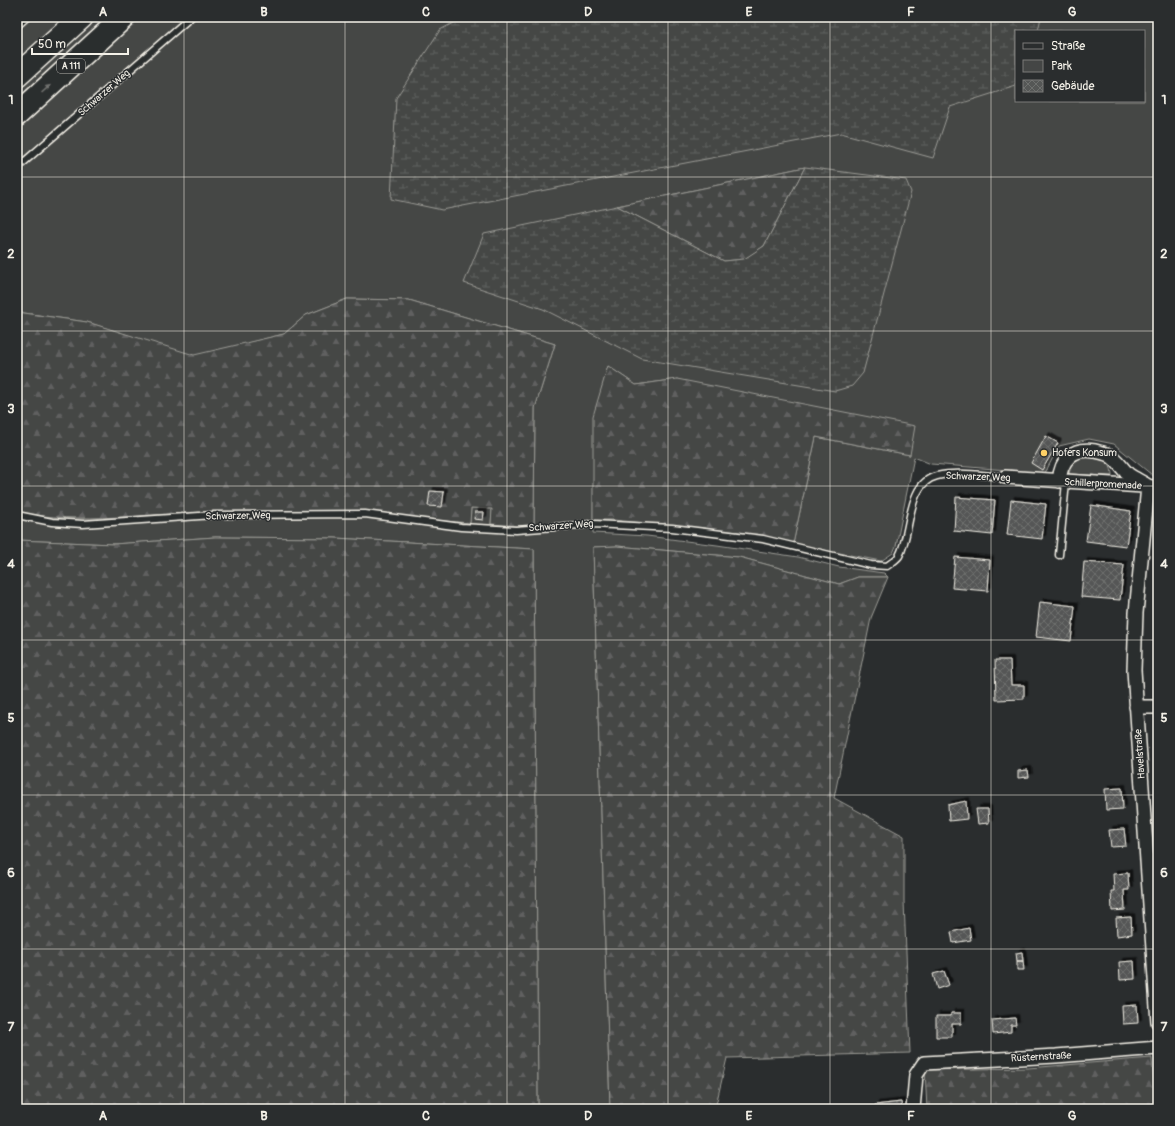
<svg xmlns="http://www.w3.org/2000/svg" width="1175" height="1126" font-family="Pangolin,sans-serif">
<defs>
<pattern id="forest-firs" width="22" height="20" patternUnits="userSpaceOnUse"><rect width="22" height="20" fill="#444645"/><path d="M5 1l3.5 6h-7zM16 11l3.5 6h-7z" fill="#606160"/></pattern>
<pattern id="wetland-marsh" width="20" height="14" patternUnits="userSpaceOnUse"><rect width="20" height="14" fill="#444645"/><path d="M1 5h8M5 5V1M11 12h8M15 12V8" fill="none" stroke="#606160"/></pattern>
<pattern id="building-cross-hatch" width="8" height="8" patternUnits="userSpaceOnUse"><rect width="8" height="8" fill="#555756"/><path d="M0 0l8 8M0 8l8-8" fill="none" stroke="#6e706e"/></pattern>
<filter id="shadow"><feDropShadow dx="3.5" dy="-3.5" stdDeviation="0" flood-color="#0009"/></filter>
</defs>
<rect width="100%" height="100%" fill="#2a2d2e"/>
<filter id="ink" filterUnits="userSpaceOnUse"><feTurbulence type="fractalNoise" baseFrequency=".025" numOctaves="2"/><feDisplacementMap in="SourceGraphic" scale="8" xChannelSelector="R" yChannelSelector="G"/><feConvolveMatrix kernelMatrix="1 2 1 2 8 2 1 2 1" color-interpolation-filters="sRGB"/></filter>
<g filter="url(#ink)">
<path fill="#444645" stroke="#9c9c96" fill-rule="evenodd" d="M 17,17 L 1158,17 L 1158,476 L 1152,475 L 1114,444 L 1089,439 L 1059,446 L 1045,473 L 931,464 L 914,457 L 896,546 L 893,553 L 881,561 L 793,544 L 816,437 L 910,455 L 677,379 L 636,385 L 608,366 L 594,416 L 593,533 L 647,536 L 717,545 L 798,557 L 839,567 L 884,573 L 888,577 L 858,577 L 839,584 L 739,557 L 617,546 L 593,547 L 610,1109 L 538,1109 L 534,549 L 335,538 L 215,537 L 113,544 L 17,540 L 17,512 C 81,525 149,513 213,512 C 299,510 384,516 470,522 L 471,508 L 492,509 L 491,524 L 534,525 L 535,408 L 555,344 L 409,300 L 347,299 L 306,315 L 284,334 L 194,356 L 87,322 L 17,312 ZM 1016,31 L 1144,31 L 1144,101 L 1016,101 ZM 805,167 L 764,246 L 724,261 L 617,206 Z
M 1079,457 C 1095,457 1112,456 1112,476 L 1069,474 L 1072,462 Z"/>
<path fill="url(#forest-firs)" stroke="#9c9c96" d="M 805,167 L 764,246 L 745,259 L 724,261 L 617,206 Z
M 347,299 L 409,300 L 555,344 L 535,408 L 534,525 L 519,526 L 491,524 L 492,509 L 471,508 L 470,523 C 384,516 299,510 213,512 C 149,513 81,525 17,512 L 17,312 L 87,322 L 194,355 L 284,334 L 306,315 Z
M 608,366 L 636,385 L 677,379 L 915,426 L 910,455 L 816,437 L 793,544 L 739,532 L 613,520 L 593,520 L 593,416 Z
M 215,537 L 335,538 L 534,549 L 538,1109 L 17,1109 L 17,540 L 113,544 Z
M 617,546 L 739,557 L 839,584 L 858,577 L 888,577 L 871,618 L 834,798 L 904,836 L 904,901 L 910,1053 L 727,1058 L 715,1109 L 610,1109 L 593,547 Z
M 1152,1058 L 1156,1109 L 927,1109 L 925,1070 L 1028,1068 Z"/>
<path fill="url(#wetland-marsh)" stroke="#9c9c96" d="M 464,17 L 1041,17 L 1038,31 L 1016,31 L 1016,86 L 950,107 L 933,158 L 841,133 L 442,210 L 391,199 L 396,98 L 440,30 Z
M 805,167 L 906,180 L 911,192 L 863,373 L 852,386 L 835,391 L 642,359 L 543,309 L 464,283 L 484,234 L 617,206 L 724,261 L 744,259 L 764,246 Z"/>
<path fill="url(#building-cross-hatch)" stroke="#f4f1e8" filter="url(#shadow)" d="M 1046,436 L 1058,443 L 1042,470 L 1031,463 Z
M 430,491 L 444,492 L 442,507 L 428,506 Z
M 956,497 L 995,500 L 992,535 L 954,531 Z
M 1011,500 L 1046,504 L 1042,539 L 1007,535 Z
M 1091,505 L 1131,511 L 1126,546 L 1086,541 Z
M 475,512 L 484,512 L 483,520 L 474,519 Z
M 955,557 L 990,560 L 988,591 L 952,588 Z
M 1084,562 L 1124,565 L 1120,600 L 1081,597 Z
M 1040,602 L 1075,606 L 1071,641 L 1036,637 Z
M 995,660 L 1010,660 L 1011,685 L 1024,685 L 1024,699 L 996,700 Z
M 1028,770 L 1029,777 L 1018,778 L 1018,771 Z
M 1122,788 L 1123,809 L 1106,810 L 1105,789 Z
M 966,801 L 967,819 L 949,821 L 948,805 Z
M 976,809 L 988,809 L 989,823 L 978,824 Z
M 1124,829 L 1126,846 L 1111,847 L 1109,830 Z
M 1128,873 L 1129,890 L 1124,890 L 1125,910 L 1112,911 L 1111,891 L 1114,891 L 1113,874 Z
M 1131,917 L 1132,934 L 1117,936 L 1116,918 Z
M 969,928 L 971,940 L 953,943 L 951,932 Z
M 1022,952 L 1023,961 L 1017,961 L 1016,953 Z
M 1017,961 L 1023,961 L 1024,970 L 1017,970 Z
M 1134,961 L 1135,979 L 1120,980 L 1119,962 Z
M 944,971 L 949,985 L 937,989 L 933,974 Z
M 1137,1005 L 1138,1023 L 1123,1024 L 1122,1006 Z
M 951,1013 L 961,1013 L 961,1024 L 952,1024 L 952,1037 L 936,1037 L 936,1016 L 951,1016 Z
M 1015,1018 L 1016,1025 L 1011,1025 L 1011,1032 L 993,1034 L 992,1020 Z
M 901,1102 L 902,1109 L 875,1109 L 875,1105 Z"/>
<g fill="none" stroke-linecap="round" stroke-linejoin="round">
<g stroke="#f4f1e8" stroke-width="9">
<path id="service" d="M 17,26 L 27,17
M 17,168 L 191,17
M 17,515 L 52,522 L 83,524 L 214,515 L 365,514 L 461,527 L 516,530 L 593,524 L 672,528 L 763,539 L 871,565 L 887,566 C 891,563 896,560 899,556 C 912,533 906,483 937,476 C 958,471 984,476 1005,477
M 1059,555 L 1066,482"/>
</g>
<g stroke="#f4f1e8" stroke-width="16">
<path id="minor" d="M 1005,477 L 1158,487
M 1059,481 C 1061,460 1072,447 1095,451 C 1099,452 1105,453 1109,455 C 1118,460 1122,469 1129,475 C 1135,479 1142,482 1148,486
M 1148,486 L 1136,613 L 1134,670 L 1158,1022
M 1136,707 L 1158,707
M 913,1109 L 916,1075 L 924,1063 L 1056,1056 L 1158,1048"/>
</g>
<g stroke="#f4f1e8" stroke-width="25">
<path id="motorway" d="M 17,76 L 82,17
M 17,115 L 124,17"/>
</g>
<use href="#service" stroke="#2a2d2e" stroke-width="6"/>
<use href="#minor" stroke="#2a2d2e" stroke-width="13"/>
<use href="#motorway" stroke="#2a2d2e" stroke-width="22"/>
</g>
<defs><path id="oneway-solid" d="M-6-.8H1V-3.2L6.5 0L1 3.2V.8H-6Z"/></defs>
<use fill="#71726f" href="#oneway-solid" transform="translate(46 89) rotate(-42)"/>
</g>
<path fill="none" stroke="#f4f1e8" stroke-width="1" stroke-opacity="0.55" d="M 184,17 L 184,1109M 345,17 L 345,1109M 507,17 L 507,1109M 668,17 L 668,1109M 830,17 L 830,1109M 991,17 L 991,1109M 17,177 L 1158,177M 17,331 L 1158,331M 17,486 L 1158,486M 17,640 L 1158,640M 17,795 L 1158,795M 17,949 L 1158,949"/>
<circle fill="#ffd166" stroke="#2a2d2e" stroke-width="1.5" cx="1044" cy="453" r="4"/>
<g text-anchor="middle" dominant-baseline="central" stroke-width="3" stroke-linejoin="round" paint-order="stroke">
<rect fill="#2a2d2e" stroke="#b7b6b0" stroke-width="1" x="57" y="59" width="28" height="14" rx="3"/>
<g font-size="9" font-weight="bold" fill="#f4f1e8">
<text x="71" y="66">A 111</text>
</g>
<g font-size="10" fill="#f4f1e8" stroke="#2a2d2e">
<text transform="translate(104 93) rotate(-41)">Schwarzer Weg</text>
<text transform="translate(978 477) rotate(2)">Schwarzer Weg</text>
<text transform="translate(1103 484) rotate(3)">Schillerpromenade</text>
<text transform="translate(238 516) rotate(-1)">Schwarzer Weg</text>
<text transform="translate(561 526) rotate(-4)">Schwarzer Weg</text>
<text transform="translate(1140 754) rotate(-94)">Havelstraße</text>
<text transform="translate(1041 1057) rotate(-3)">Rüsternstraße</text>
</g>
<g font-size="10" fill="#f4f1e8" stroke="#2a2d2e" text-anchor="start">
<text x="1052" y="453">Hofers Konsum</text>
</g>
</g>
<rect width="1175" height="1126" fill="none" stroke="#2a2d2e" stroke-width="44"/>
<rect x="1015" y="30" width="130" height="72" fill="#2a2d2e" stroke="#7b7b78"/>
<rect x="1023" y="43" width="20" height="6" fill="#2a2d2e" stroke="#7b7b78"/>
<text x="1051" y="50" font-size="12" fill="#f4f1e8">Straße</text>
<rect x="1023" y="60" width="20" height="12" fill="#444645" stroke="#7b7b78"/>
<text x="1051" y="70" font-size="12" fill="#f4f1e8">Park</text>
<rect x="1023" y="80" width="20" height="12" fill="url(#building-cross-hatch)" stroke="#7b7b78"/>
<text x="1051" y="90" font-size="12" fill="#f4f1e8">Gebäude</text>
<path d="M32 48v6h96v-6" fill="none" stroke="#f4f1e8" stroke-width="2"/>
<text x="38" y="48" font-size="12" fill="#f4f1e8" stroke="#2a2d2e" stroke-width="3" paint-order="stroke">50 m</text>
<rect x="22" y="22" width="1131" height="1082" fill="none" stroke="#f4f1e8" stroke-width="1.5"/>
<g font-size="13" text-anchor="middle" font-weight="bold" fill="#f4f1e8">
<text x="103" y="16">A</text>
<text x="264" y="16">B</text>
<text x="426" y="16">C</text>
<text x="588" y="16">D</text>
<text x="749" y="16">E</text>
<text x="911" y="16">F</text>
<text x="1072" y="16">G</text>
<text x="11" y="104">1</text>
<text x="1164" y="104">1</text>
<text x="11" y="258">2</text>
<text x="1164" y="258">2</text>
<text x="11" y="413">3</text>
<text x="1164" y="413">3</text>
<text x="11" y="568">4</text>
<text x="1164" y="568">4</text>
<text x="11" y="722">5</text>
<text x="1164" y="722">5</text>
<text x="11" y="877">6</text>
<text x="1164" y="877">6</text>
<text x="11" y="1031">7</text>
<text x="1164" y="1031">7</text>
<text x="103" y="1120">A</text>
<text x="264" y="1120">B</text>
<text x="426" y="1120">C</text>
<text x="588" y="1120">D</text>
<text x="749" y="1120">E</text>
<text x="911" y="1120">F</text>
<text x="1072" y="1120">G</text>
</g>
</svg>
